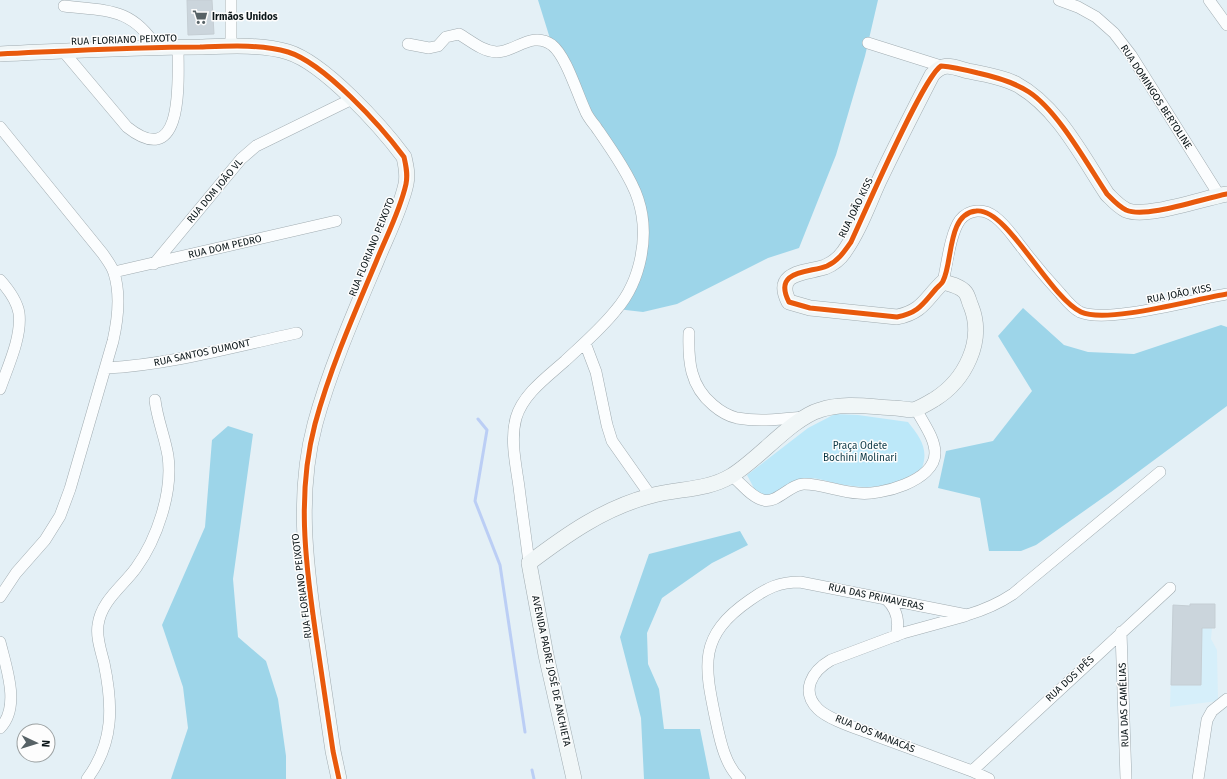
<svg xmlns="http://www.w3.org/2000/svg" width="1227" height="779" font-family="'Fira Sans',sans-serif">
<rect width="100%" height="100%" fill="#e4f0f6"/>
<path fill="#d6effa" d="M 1190,604 L 1215,604 L 1215,628 L 1212,628 L 1211,639 L 1217,650 L 1218,701 L 1170,707 L 1173,605 L 1189,606 Z"/>
<path fill="#bce8f9" d="M 835,414 L 858,415 L 908,422 C 920,437 929,449 922,468 C 893,489 868,490 834,483 C 824,480 812,476 801,479 C 785,484 776,500 757,494 L 747,475 L 808,428 Z"/>
<path fill="#9dd5e9" d="M 538,0 L 878,0 L 865,56 L 836,155 L 799,248 L 768,258 L 677,304 L 643,312 L 617,309 L 641,256 L 638,198 L 552,45 Z
M 1023,308 L 1064,345 L 1088,352 L 1134,354 L 1221,325 L 1227,327 L 1227,406 L 1111,492 L 1036,545 L 1021,551 L 989,551 L 980,498 L 938,488 L 946,451 L 993,441 L 1032,391 L 998,336 Z
M 228,426 L 253,434 L 233,579 L 238,637 L 266,661 L 278,699 L 286,756 L 286,779 L 171,779 L 188,728 L 183,687 L 162,625 L 205,527 L 212,440 Z
M 740,531 L 748,545 L 712,563 L 662,598 L 647,633 L 648,664 L 659,689 L 664,729 L 700,729 L 710,779 L 644,779 L 641,718 L 620,637 L 649,554 Z"/>
<g fill="none" stroke-linecap="round" stroke-linejoin="round">
<path stroke="#bbcef5" stroke-width="3" d="M 478,419 L 487,430 L 475,501 L 500,565 L 525,732
M 532,770 L 534,779"/>
</g>
<path fill="#cbd5dc" stroke="#c5ced4" d="M 187,0 L 212,0 L 214,34 L 188,35 Z
M 1190,604 L 1215,604 L 1215,628 L 1202,628 L 1201,685 L 1171,685 L 1173,605 L 1190,606 Z"/>
<g fill="none" stroke-linecap="round" stroke-linejoin="round">
<g stroke="#a1acb1" stroke-width="12">
<path id="street" d="M 1059,0 L 1078,7 L 1096,17 L 1114,33 L 1131,55 L 1219,195
M 1209,0 L 1227,25
M 64,6 C 106,11 132,7 157,48
M 868,43 L 941,66
M 408,44 L 429,48 L 438,46 L 446,37 L 459,34 C 471,41 482,51 496,52 C 514,53 532,30 552,45 C 566,56 577,93 585,110 C 587,116 592,122 596,127 C 609,146 631,177 638,199 C 650,235 641,281 616,310 C 601,329 582,345 565,361 C 547,377 523,394 516,418 C 510,440 516,465 519,487 C 522,512 526,538 529,563
M 231,46 L 231,0
M 63,51 L 127,127 C 185,173 178,78 178,47
M 0,127 L 103,254 C 107,260 112,266 114,273 C 121,295 118,319 113,341 L 70,489 L 60,516 L 45,540 L 16,573 L 0,597
M 154,264 L 241,159 L 256,146 L 352,99
M 114,272 L 336,221
M 0,280 C 8,289 17,301 19,313 C 22,337 8,366 0,389
M 943,282 C 947,265 950,234 960,220 C 969,209 984,208 995,217 C 1006,225 1014,238 1023,249 C 1035,265 1047,279 1060,293 C 1066,300 1072,308 1080,312 C 1107,324 1195,299 1227,294
M 689,333 C 688,361 690,386 713,405 C 720,411 728,416 737,418 C 759,422 782,419 804,417
M 585,343 L 596,372 L 607,425 L 612,441 L 650,495
M 106,368 C 169,365 236,346 297,333
M 732,476 C 741,483 751,497 763,500 C 777,504 790,484 804,484 C 822,484 840,492 858,493 C 880,496 935,481 935,453 C 935,438 923,423 916,409
M 886,599 C 897,609 900,621 896,636
M 965,616 L 903,633 L 831,660 C 812,671 800,691 818,709 C 829,720 859,729 874,735 C 906,747 939,759 972,771 L 989,779
M 1121,632 L 1126,779
M 0,642 C 6,667 21,707 0,728
M 972,771 L 1170,588
M 87,779 C 114,743 113,706 104,663 C 101,651 96,637 98,625 C 101,601 123,586 136,568 C 157,539 173,492 168,456 C 165,437 157,419 155,400
M 740,779 C 725,765 720,740 716,721 C 704,664 698,636 750,600 C 767,588 779,582 800,582 L 967,615 C 984,610 998,604 1013,594 L 1160,472
M 1198,779 L 1207,720 L 1212,711 L 1227,699"/>
</g>
<g stroke="#a1acb1" stroke-width="16">
<path id="secondary" d="M 0,54 C 67,51 133,47 200,47 C 228,46 261,44 288,52 C 324,63 381,126 404,157 C 406,166 408,174 406,184 C 400,211 386,237 376,262 C 354,314 330,369 315,424 C 297,492 305,560 315,629 C 321,670 327,710 333,751 L 339,779
M 574,779 L 546,655 L 529,563 C 566,535 604,508 650,496 C 677,488 706,491 731,476 C 758,460 792,418 820,410 C 844,402 871,407 895,408 C 901,408 910,411 916,409 C 922,407 930,402 935,399 C 965,380 985,341 971,306 C 969,302 968,295 965,292 C 960,286 950,284 943,282 C 926,298 923,312 897,317 L 810,308 L 789,302 C 773,271 807,273 825,267 C 832,264 840,258 844,252 C 859,231 868,205 879,181 C 896,145 914,110 932,75 C 944,61 953,67 968,71 C 984,74 1002,77 1016,84 C 1057,106 1082,156 1107,194 C 1113,200 1118,206 1126,210 C 1146,219 1204,198 1227,194"/>
</g>
<use href="#street" stroke="#fbfdfe" stroke-width="11"/>
<use href="#secondary" stroke="#f0f6f7" stroke-width="15"/>
<g stroke="#fdfdfd" stroke-width="8">
<path id="cycleway" d="M 0,54 C 67,51 133,47 200,47 C 228,46 261,44 288,52 C 324,63 381,126 404,157 C 406,166 408,174 406,184 C 400,211 386,237 376,262 C 354,314 330,369 315,424 C 297,492 305,560 315,629 C 321,670 327,710 333,751 L 339,779
M 1227,194 C 1204,198 1146,219 1126,210 C 1118,206 1113,200 1107,194 C 1087,164 1058,111 1029,92 C 1014,82 996,77 978,73 C 966,70 954,67 941,66 C 923,77 864,214 851,242 C 844,252 838,261 827,266 C 810,273 772,269 789,302 L 810,308 L 897,317 C 918,313 922,305 935,290 C 937,287 942,284 943,281 C 953,262 947,214 976,211 C 1007,207 1048,296 1081,312 C 1107,324 1195,299 1227,294"/>
</g>
<use href="#cycleway" stroke="#e8590c" stroke-width="5"/>
</g>
<defs>
<g id="supermarket-bare" transform="scale(1.2)"><path d="M-6-5.5h2.5l.6 2H6L4.5 2H-2.5L-4.4-4H-6ZM-1.5 3.2a1.3 1.3 0 1 0 .1 0ZM3 3.2a1.3 1.3 0 1 0 .1 0Z" fill="#576266" stroke="#fdfdfd" stroke-width="2.5" paint-order="stroke"/></g>
</defs>
<g fill-rule="evenodd">
<use href="#supermarket-bare" x="200" y="17"/>
</g>
<g text-anchor="middle" dominant-baseline="central" stroke-width="3" stroke-linejoin="round" paint-order="stroke">
<g font-size="10" font-weight="bold" fill="#0b1619" stroke="#fdfdfd" text-anchor="start">
<text x="212" y="17">Irmãos Unidos</text>
</g>
<g font-size="10" fill="#0b1619" stroke="#fdfdfd">
<text transform="translate(124 40) rotate(-2)">RUA FLORIANO PEIXOTO</text>
<text transform="translate(1156 97) rotate(57)">RUA DOMINGOS BERTOLINE</text>
<text transform="translate(215 191) rotate(-50)">RUA DOM JOÃO VL</text>
<text transform="translate(856 208) rotate(-64)">RUA JOÃO KISS</text>
<text transform="translate(225 247) rotate(-13)">RUA DOM PEDRO</text>
<text transform="translate(372 247) rotate(-68)">RUA FLORIANO PEIXOTO</text>
<text transform="translate(1179 294) rotate(-11)">RUA JOÃO KISS</text>
<text transform="translate(202 353) rotate(-12)">RUA SANTOS DUMONT</text>
<text transform="translate(302 586) rotate(-97)">RUA FLORIANO PEIXOTO</text>
<text transform="translate(876 597) rotate(12)">RUA DAS PRIMAVERAS</text>
<text transform="translate(551 671) rotate(78)">AVENIDA PADRE JOSÉ DE ANCHIETA</text>
<text transform="translate(1070 679) rotate(-43)">RUA DOS IPÊS</text>
<text transform="translate(1124 705) rotate(-92)">RUA DAS CAMÉLIAS</text>
<text transform="translate(875 734) rotate(22)">RUA DOS MANACÁS</text>
</g>
<g font-size="10" fill="#0b3744" stroke="#fdfdfd">
<text x="860" y="446">Praça Odete<tspan x="860" dy="12">Bochini Molinari</tspan></text>
</g>
</g>
<g transform="translate(36 743) rotate(94)"><circle r="19" fill="#fdfdfd" stroke="#9ca1a2"/>
<path d="M0-3L7 15L0 10L-7 15Z" fill="#576266"/>
<text y="-6" font-size="11" font-weight="bold" text-anchor="middle" fill="#0b1619">N</text>
</g>
</svg>
